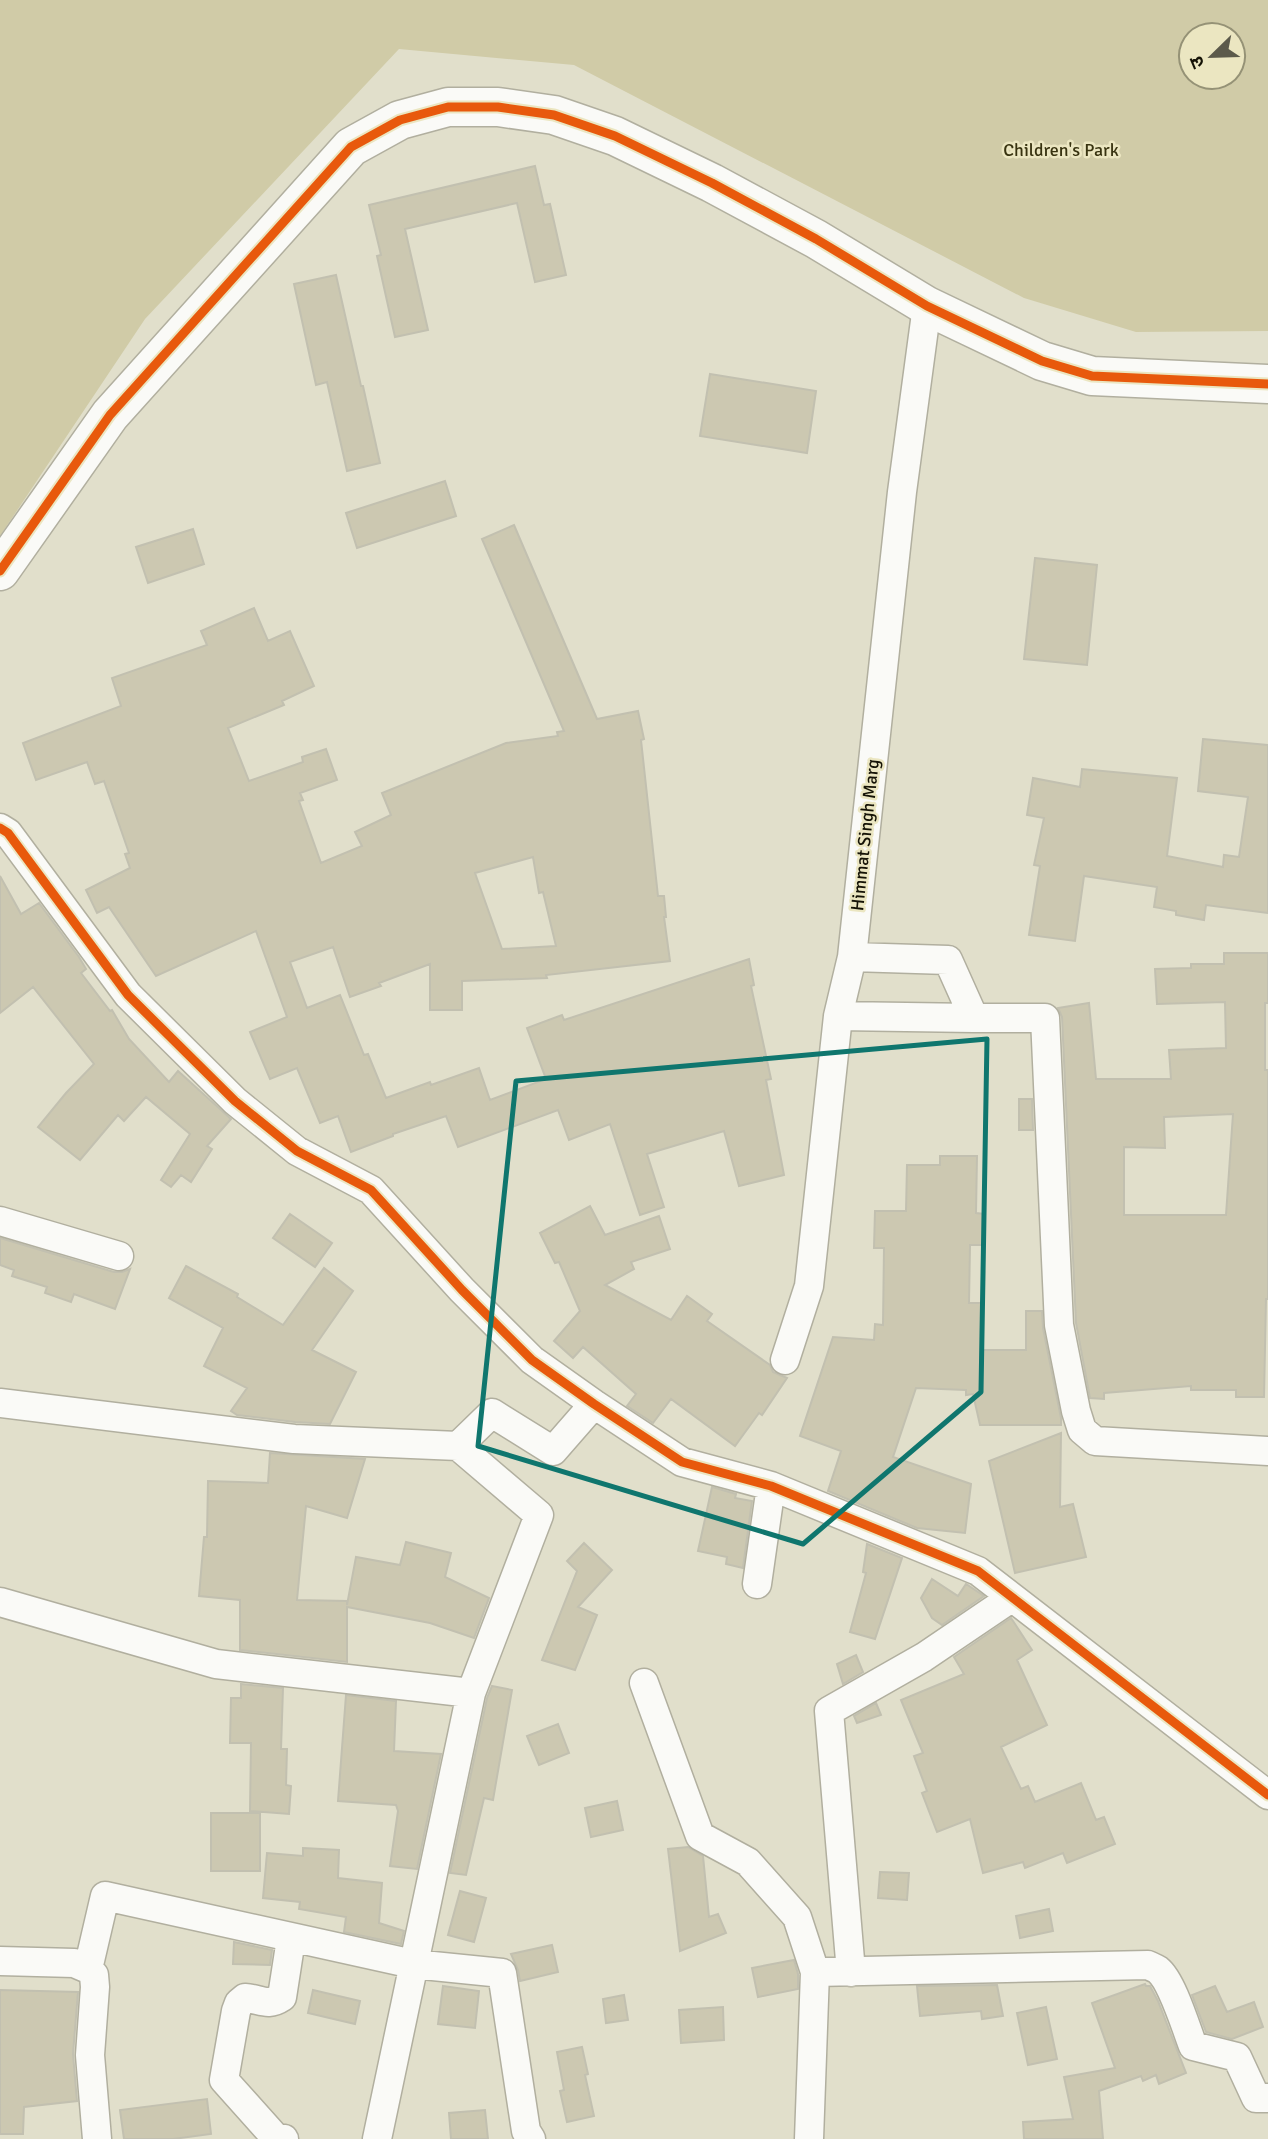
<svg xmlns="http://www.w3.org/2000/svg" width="1268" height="2139" font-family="Signika,'Noto Sans Devanagari',sans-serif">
<rect width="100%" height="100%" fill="#e1dfcb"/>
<path fill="#d0cba7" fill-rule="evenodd" d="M 0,0 L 1268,0 L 1268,331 L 1136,332 L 1024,298 L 574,65 L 399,49 L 145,319 L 0,536 ZM 1233,35 L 1233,77 L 1191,77 L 1191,35 Z"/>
<path fill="#ccc8b1" stroke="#c2c0b0" stroke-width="2" fill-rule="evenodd" d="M 535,166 L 544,205 L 550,204 L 566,275 L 535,282 L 517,203 L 405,229 L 428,330 L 395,337 L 377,256 L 381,255 L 369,205 Z
M 336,275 L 361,386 L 363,386 L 380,463 L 347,471 L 327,382 L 316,385 L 294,284 Z
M 710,374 L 816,391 L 807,453 L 700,436 Z
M 445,481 L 456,516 L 357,548 L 346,513 Z
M 514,525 L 597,719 L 638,711 L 644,739 L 641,740 L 658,896 L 664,896 L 666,917 L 664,917 L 670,961 L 546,975 L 547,978 L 462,981 L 462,1010 L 430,1010 L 430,964 L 379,983 L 381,986 L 350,997 L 333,947 L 290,962 L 307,1008 L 340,995 L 364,1055 L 368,1054 L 386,1098 L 430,1082 L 431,1085 L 479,1068 L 490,1100 L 546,1079 L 527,1028 L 562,1015 L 564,1020 L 749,959 L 754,985 L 751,986 L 771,1079 L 766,1080 L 784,1175 L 739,1186 L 724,1131 L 647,1154 L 664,1207 L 640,1215 L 610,1124 L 569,1140 L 558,1110 L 458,1147 L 446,1116 L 393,1134 L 393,1136 L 351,1152 L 338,1116 L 320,1123 L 297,1068 L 270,1079 L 250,1032 L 287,1017 L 256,931 L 156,976 L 109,907 L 97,913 L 86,890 L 130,868 L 125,854 L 129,853 L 104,781 L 95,784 L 87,762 L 36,780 L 23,743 L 121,706 L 112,678 L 207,645 L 201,631 L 254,608 L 268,641 L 290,631 L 314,686 L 282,701 L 284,705 L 228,728 L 249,781 L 303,762 L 302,757 L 326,749 L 337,780 L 300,793 L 303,800 L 299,801 L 321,863 L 362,846 L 355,832 L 391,815 L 382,793 L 506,743 L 558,736 L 557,732 L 564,731 L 482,539 ZM 533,857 L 539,893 L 543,892 L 556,946 L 502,949 L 475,873 Z
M 193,529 L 204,564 L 148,583 L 136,547 Z
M 1035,558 L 1097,565 L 1087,665 L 1024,659 Z
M 1203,739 L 1268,745 L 1268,913 L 1206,905 L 1204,920 L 1176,915 L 1176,911 L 1154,907 L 1157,887 L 1084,876 L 1075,941 L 1029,935 L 1040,866 L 1034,865 L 1044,818 L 1027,815 L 1033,778 L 1080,787 L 1082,769 L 1177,778 L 1167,856 L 1223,867 L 1224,855 L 1239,857 L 1248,797 L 1198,791 Z
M 0,876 L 21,914 L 39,903 L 79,957 L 86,969 L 81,973 L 110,1011 L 112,1010 L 129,1039 L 169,1082 L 178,1071 L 231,1119 L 207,1146 L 212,1149 L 191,1182 L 181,1175 L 171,1187 L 161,1180 L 190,1134 L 146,1097 L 124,1121 L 118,1115 L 80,1160 L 38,1127 L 66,1093 L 94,1064 L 33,987 L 0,1013 Z
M 1224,953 L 1268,953 L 1268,1003 L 1265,1003 L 1265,1070 L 1268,1070 L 1268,1299 L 1266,1299 L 1264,1397 L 1236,1397 L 1236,1390 L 1191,1390 L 1191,1386 L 1104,1393 L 1104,1399 L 1090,1398 L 1076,1323 L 1062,1017 L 1058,1008 L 1089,1003 L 1096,1079 L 1171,1079 L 1169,1050 L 1226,1048 L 1225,1002 L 1157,1004 L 1155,969 L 1191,968 L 1191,964 L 1224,964 ZM 1233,1114 L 1226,1215 L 1124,1215 L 1124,1147 L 1165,1148 L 1164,1117 Z
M 1019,1099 L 1032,1099 L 1033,1130 L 1019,1130 Z
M 940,1156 L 977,1156 L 976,1213 L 984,1214 L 983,1245 L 970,1245 L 969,1303 L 982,1303 L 981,1350 L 1026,1350 L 1026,1311 L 1042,1311 L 1043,1328 L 1061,1418 L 1061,1425 L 980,1425 L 973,1394 L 966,1395 L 966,1390 L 916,1388 L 893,1457 L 971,1484 L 965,1533 L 917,1528 L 828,1491 L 841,1451 L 800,1436 L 833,1337 L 874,1340 L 875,1324 L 883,1325 L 884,1248 L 874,1248 L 875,1211 L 906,1211 L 907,1165 L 940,1165 Z
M 590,1206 L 605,1235 L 659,1216 L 670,1249 L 631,1262 L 634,1269 L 605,1285 L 671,1320 L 687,1296 L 712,1314 L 707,1321 L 770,1365 L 773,1372 L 787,1378 L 762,1415 L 759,1413 L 735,1446 L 671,1399 L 653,1423 L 627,1406 L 636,1394 L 583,1347 L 573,1358 L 554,1341 L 580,1311 L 559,1262 L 555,1263 L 540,1233 Z
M 290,1214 L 332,1243 L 315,1267 L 273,1238 Z
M 0,1238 L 114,1272 L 122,1272 L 130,1269 L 115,1309 L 74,1294 L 71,1302 L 45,1293 L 47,1287 L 12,1276 L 14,1270 L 0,1265 Z
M 186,1266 L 238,1294 L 237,1297 L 283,1325 L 324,1268 L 353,1291 L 312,1350 L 356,1372 L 330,1424 L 295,1422 L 237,1415 L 231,1411 L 247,1388 L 204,1366 L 223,1328 L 169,1298 Z
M 1061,1433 L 1060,1507 L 1073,1504 L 1086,1557 L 1015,1573 L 989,1461 Z
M 270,1453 L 365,1459 L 347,1518 L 306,1506 L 297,1600 L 347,1601 L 347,1605 L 356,1557 L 400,1565 L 406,1542 L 451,1553 L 445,1577 L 489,1598 L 474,1638 L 430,1623 L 347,1607 L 347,1662 L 240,1650 L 240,1600 L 199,1596 L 204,1537 L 207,1537 L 208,1481 L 268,1483 Z
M 712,1487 L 736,1494 L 735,1498 L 752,1501 L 743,1568 L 726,1564 L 727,1557 L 698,1551 Z
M 584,1543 L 612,1570 L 578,1607 L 597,1615 L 575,1670 L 542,1660 L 577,1571 L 567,1561 Z
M 867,1544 L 902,1558 L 875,1639 L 850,1632 L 866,1573 L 863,1572 Z
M 932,1579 L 958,1596 L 966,1584 L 984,1596 L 942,1625 L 932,1618 L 921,1598 Z
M 1011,1618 L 1032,1650 L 1017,1660 L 1047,1725 L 1001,1747 L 1021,1789 L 1028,1786 L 1035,1802 L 1081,1783 L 1096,1820 L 1104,1817 L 1115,1844 L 1067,1863 L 1063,1853 L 1025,1868 L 1023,1862 L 983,1873 L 970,1819 L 937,1832 L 922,1793 L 927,1791 L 914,1756 L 923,1753 L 901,1700 L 964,1674 L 954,1657 Z
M 856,1655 L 863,1672 L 843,1684 L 837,1664 Z
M 241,1684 L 283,1688 L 281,1749 L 287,1749 L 286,1785 L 291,1786 L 289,1814 L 250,1811 L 251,1743 L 230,1743 L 231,1698 L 241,1698 Z
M 492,1686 L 512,1690 L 493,1800 L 484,1798 L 466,1875 L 450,1873 L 487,1698 Z
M 346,1695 L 396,1701 L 394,1751 L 441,1754 L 417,1869 L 390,1866 L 398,1811 L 396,1805 L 338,1801 Z
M 876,1703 L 881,1715 L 857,1723 L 854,1716 Z
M 558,1724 L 569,1753 L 539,1765 L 527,1736 Z
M 617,1801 L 623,1830 L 591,1837 L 585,1808 Z
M 211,1813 L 260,1813 L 260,1871 L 211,1871 Z
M 688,1847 L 703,1856 L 709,1917 L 718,1914 L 726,1933 L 680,1951 L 668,1849 Z
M 303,1848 L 339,1850 L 338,1878 L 382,1883 L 379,1923 L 404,1931 L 401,1944 L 344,1932 L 346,1917 L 299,1909 L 300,1902 L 263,1898 L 267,1853 L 303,1856 Z
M 880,1872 L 909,1873 L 907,1900 L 878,1898 Z
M 460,1891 L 486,1898 L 474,1942 L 448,1935 Z
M 1049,1909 L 1053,1931 L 1020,1938 L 1016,1916 Z
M 234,1942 L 272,1950 L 270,1965 L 233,1964 Z
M 552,1945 L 558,1972 L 520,1981 L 518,1970 L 511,1954 Z
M 794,1960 L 798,1974 L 798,1989 L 758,1997 L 752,1968 Z
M 1145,1984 L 1146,1986 L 1150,1986 L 1158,2001 L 1186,2073 L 1159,2084 L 1156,2075 L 1143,2081 L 1141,2076 L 1099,2091 L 1103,2139 L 1024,2139 L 1023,2122 L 1073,2119 L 1064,2077 L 1115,2068 L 1092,2003 Z
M 997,1985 L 1003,2016 L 982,2019 L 981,2011 L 920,2016 L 917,1986 Z
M 443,1986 L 479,1991 L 475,2028 L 438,2024 Z
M 1215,1986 L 1227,2012 L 1254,2002 L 1263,2027 L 1232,2039 L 1206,2032 L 1192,1995 Z
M 0,1990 L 78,1992 L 73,2054 L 77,2101 L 24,2107 L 23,2134 L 0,2134 Z
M 313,1990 L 360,2001 L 355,2024 L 308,2013 Z
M 624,1995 L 628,2020 L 606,2023 L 603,1999 Z
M 723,2007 L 724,2040 L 681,2043 L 679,2010 Z
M 1046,2007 L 1057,2059 L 1028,2065 L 1017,2013 Z
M 582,2047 L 588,2074 L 585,2075 L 594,2116 L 567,2122 L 560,2091 L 564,2090 L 557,2052 Z
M 207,2099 L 211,2134 L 173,2139 L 124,2139 L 120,2110 Z
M 485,2110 L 488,2139 L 451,2139 L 449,2113 Z"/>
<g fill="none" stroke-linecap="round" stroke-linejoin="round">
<g stroke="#b1af9f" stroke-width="31">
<path id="street" d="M 0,828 L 8,833 L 128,995 L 235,1101 L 297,1151 L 371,1190 L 462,1290 L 532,1360 L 594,1404 L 682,1462 L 771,1486 L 978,1571 L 1268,1795
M 852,957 L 948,960 L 974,1018 L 1045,1018 L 1059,1325 L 1076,1411 L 1082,1430 L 1095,1441 L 1268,1451
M 838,1016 L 974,1018
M 0,1221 L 119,1256
M 785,1360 L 809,1286 L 838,1016 L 852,957 L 902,492 L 927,306
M 0,1403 L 294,1439 L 458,1446 L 539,1515 L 471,1693
M 458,1446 L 492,1413 L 553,1451 L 594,1404
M 757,1584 L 771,1486
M 0,1602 L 216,1664 L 471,1693 L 377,2139
M 644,1683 L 700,1836 L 748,1862 L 797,1917 L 815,1972 L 809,2139
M 0,1961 L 74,1963 L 88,1969 L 94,1975 L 95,1987 L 90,2055 L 97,2139
M 88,1969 L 105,1896 L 413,1964 L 502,1973 L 526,2131 L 531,2139
M 815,1972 L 1148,1965 C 1150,1966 1155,1968 1158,1970 C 1172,1981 1186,2028 1193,2046 L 1237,2057 L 1256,2098 L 1268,2098
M 851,1972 L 829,1711 L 924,1657 L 1011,1598
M 284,2139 L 276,2138 L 224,2080 L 236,2011 L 239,2003 L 245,1998 C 261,1999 267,2007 282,1997 L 291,1939"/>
</g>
<g stroke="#b1af9f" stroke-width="41">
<path id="secondary" d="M 0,571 L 110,415 L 351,147 L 400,120 L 448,107 L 498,107 L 554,115 L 615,136 L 712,183 L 816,239 L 927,306 L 1042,361 L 1092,376 L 1268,384"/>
</g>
<use href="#street" stroke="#fafaf7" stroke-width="28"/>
<use href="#secondary" stroke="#fafaf7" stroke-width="38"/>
<g stroke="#ebe6c1" stroke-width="13">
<path id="cycleway" d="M 0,571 L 110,415 L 351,147 L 400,120 L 448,107 L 498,107 L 554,115 L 615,136 L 712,183 L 816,239 L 927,306 L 1042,361 L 1092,376 L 1268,384
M 0,828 L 8,833 L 128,995 L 235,1101 L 297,1151 L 371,1190 L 462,1290 L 532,1360 L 594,1404 L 682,1462 L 771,1486 L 978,1571 L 1268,1795"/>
</g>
<use href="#cycleway" stroke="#e8590c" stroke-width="9"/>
</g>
<path fill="none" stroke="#0f766e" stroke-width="5" stroke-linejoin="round" d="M 987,1039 L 981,1392 L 803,1544 L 478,1446 L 516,1081 Z"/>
<g text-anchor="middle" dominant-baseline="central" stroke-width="5" stroke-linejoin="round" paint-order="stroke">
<g font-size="18" fill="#383310" stroke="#ebe6c1">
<text x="1061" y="150">Children's Park</text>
</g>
<g font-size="18" fill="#151306" stroke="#ebe6c1">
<text transform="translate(865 835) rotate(-84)">Himmat Singh Marg</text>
</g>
</g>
<g transform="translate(1212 56) rotate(247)"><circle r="33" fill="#ebe6c1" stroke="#959276" stroke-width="2"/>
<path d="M0-5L12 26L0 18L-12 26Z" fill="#5c5a4b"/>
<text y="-10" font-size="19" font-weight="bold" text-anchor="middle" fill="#151306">उ</text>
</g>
</svg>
